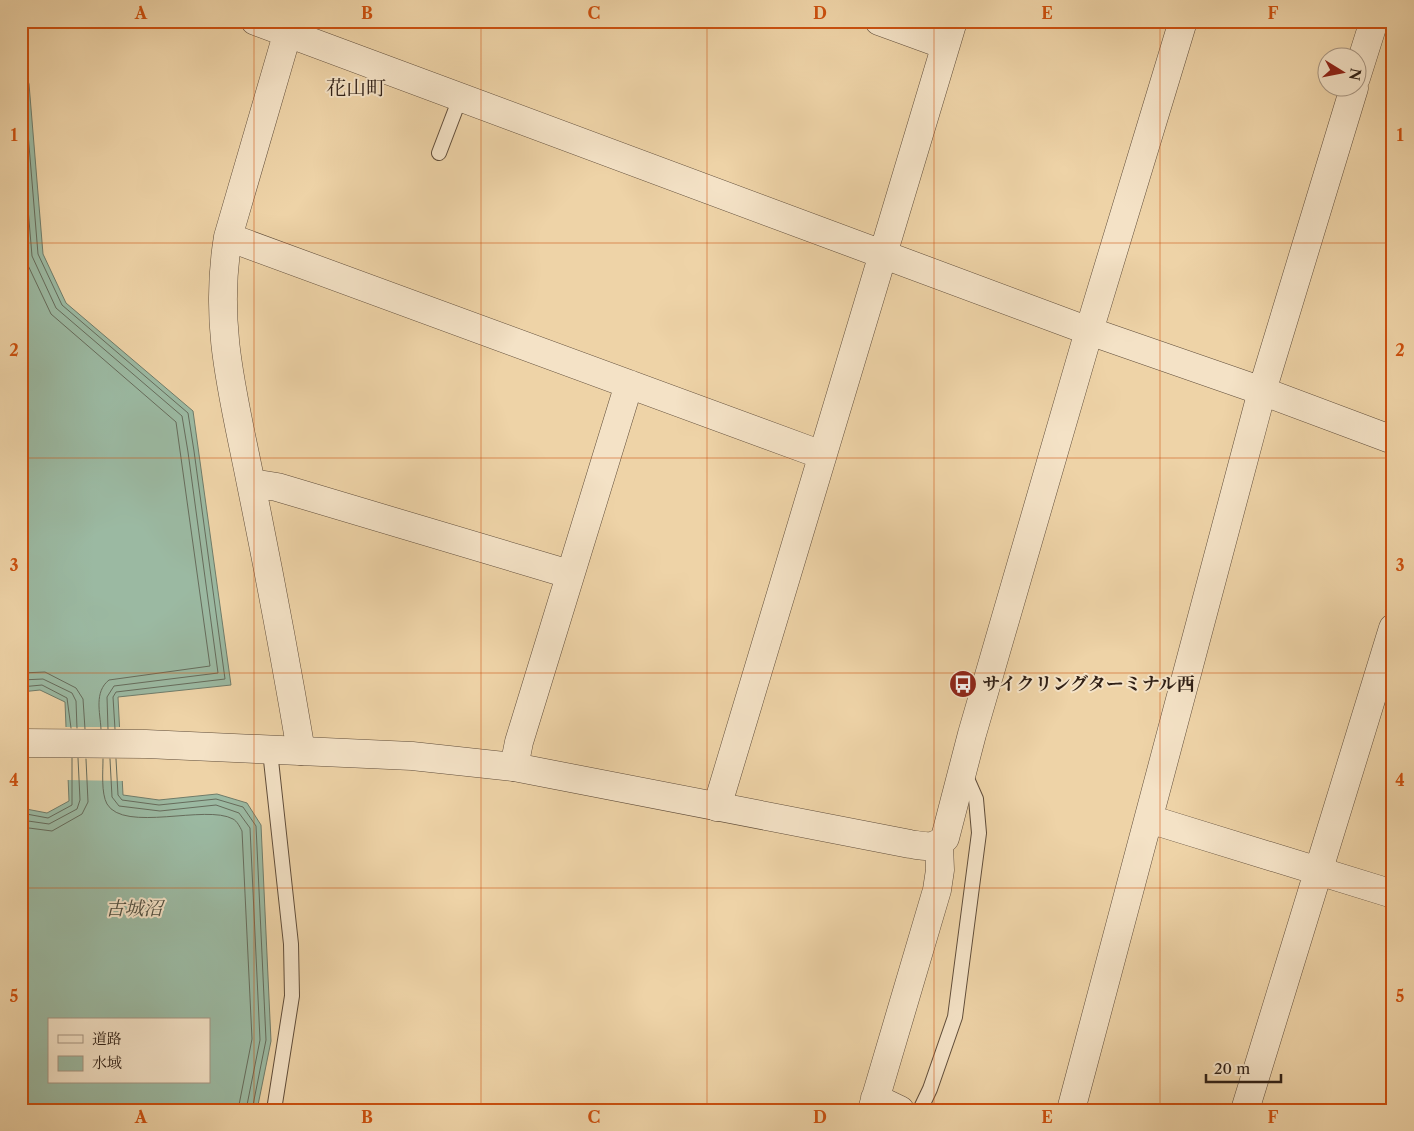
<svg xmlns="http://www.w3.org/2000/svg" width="1414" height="1131" font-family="'Libre Caslon Text','Noto Serif JP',serif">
<rect width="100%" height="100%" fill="#eed3a7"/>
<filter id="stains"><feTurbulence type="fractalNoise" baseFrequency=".004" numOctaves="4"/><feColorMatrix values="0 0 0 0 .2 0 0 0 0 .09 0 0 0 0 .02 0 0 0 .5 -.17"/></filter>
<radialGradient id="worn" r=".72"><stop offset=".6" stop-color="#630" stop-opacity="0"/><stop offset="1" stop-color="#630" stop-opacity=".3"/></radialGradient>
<path fill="#9bb9a2" stroke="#707c6a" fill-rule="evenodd" d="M 21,57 L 29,84 L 43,254 L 66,303 L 193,411 L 231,685 L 118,697 L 123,795 L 159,800 L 217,794 L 247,803 L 261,825 L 271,1041 L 257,1110 L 21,1110 L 21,808 L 47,813 L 69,801 L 65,702 L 40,690 L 21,692 ZM 49,1020 L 209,1020 L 209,1082 L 49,1082 Z"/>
<path fill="#eed3a7" d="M 63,727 L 122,727 L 125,781 L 66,780 Z"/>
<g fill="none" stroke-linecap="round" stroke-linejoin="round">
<path stroke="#666c5c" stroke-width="1" d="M 21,75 L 24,85 L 38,254 L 62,305 L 188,413 L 194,451 L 225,679 L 116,692 L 113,697 L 115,729
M 21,125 L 32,256 L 56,308 L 182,416 L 188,452 L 218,673 L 114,686 L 107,697 L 108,729
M 21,215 L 25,259 L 51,314 L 176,422 L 210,666 L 109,680 C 94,692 100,712 101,729
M 21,673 L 45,672 L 76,688 L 83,699 L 85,729
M 21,680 L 43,679 L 72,693 L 76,701 L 77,728
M 21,687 L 42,685 L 67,698 L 71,728
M 103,759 C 103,772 101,793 107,804 C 124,833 206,804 233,819 C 237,821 240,827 242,831 L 252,1039 L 238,1110
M 110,759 L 112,797 L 119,806 L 160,811 L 216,805 L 239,813 L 250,828 L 260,1040 L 246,1110
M 116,759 L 118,795 L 122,800 L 159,805 L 216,799 L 243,807 L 256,826 L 266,1040 L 252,1110
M 21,813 L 48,818 L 72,805 L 72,758
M 21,820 L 49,824 L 77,809 L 80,800 L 78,758
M 21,827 L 52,831 L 82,814 L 88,802 L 86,759"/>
<g stroke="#604d3a" stroke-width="16">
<path id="service" d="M 439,153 L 460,98
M 270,751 L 291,944 L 292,996 L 274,1110
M 920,1110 L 930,1089 L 955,1017 L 979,833 L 976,799 L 965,774"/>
</g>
<g stroke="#604d3a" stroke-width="29">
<path id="minor" d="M 255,21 L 1089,331 L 1262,391 L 1393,440
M 291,21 L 228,237 C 213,327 234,397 251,484 C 269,572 286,662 301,751
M 879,21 L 945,45
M 1356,78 L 1374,21
M 228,237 L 822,455
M 251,483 L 277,487 L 569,574
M 514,767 L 519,742 L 629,384
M 717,807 L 953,21
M 1149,819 L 1393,894
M 875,1098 L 900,1110
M 872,1110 L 937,890 L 940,870 L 939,845
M 1071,1110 L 1262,391 L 1354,88
M 1245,1110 L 1393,628"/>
</g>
<g stroke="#604d3a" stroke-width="29">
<path id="tertiary" d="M 21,743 L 146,744 L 412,756 L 514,767 L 910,844 C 924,846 934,850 945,838 L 972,734 L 1089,331 L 1183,21"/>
</g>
<use href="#service" stroke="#f4e2c6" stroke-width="14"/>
<use href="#minor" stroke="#f4e2c6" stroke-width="28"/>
<use href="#tertiary" stroke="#f4e2c6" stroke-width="28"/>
</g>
<path fill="none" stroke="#cc500e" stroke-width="1" stroke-opacity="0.55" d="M 254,21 L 254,1110M 481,21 L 481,1110M 707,21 L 707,1110M 934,21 L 934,1110M 1160,21 L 1160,1110M 21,243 L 1393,243M 21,458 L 1393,458M 21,673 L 1393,673M 21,888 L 1393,888"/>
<defs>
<g id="bus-disc" transform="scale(1.4375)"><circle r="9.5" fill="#8f2418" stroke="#f4e2c6"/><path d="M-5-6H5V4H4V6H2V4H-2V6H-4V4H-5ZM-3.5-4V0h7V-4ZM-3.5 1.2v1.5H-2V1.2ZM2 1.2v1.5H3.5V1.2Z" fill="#fff"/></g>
</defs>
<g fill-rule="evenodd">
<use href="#bus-disc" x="963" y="684"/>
</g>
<g text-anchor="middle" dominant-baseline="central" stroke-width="4" stroke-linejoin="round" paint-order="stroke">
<g font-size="18" font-weight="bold" fill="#302016" stroke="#f4e2c6" text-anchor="start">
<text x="982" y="684">サイクリングターミナル西</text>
</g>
<g font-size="19" font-style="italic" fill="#504e40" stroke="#f4e2c6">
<text x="134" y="908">古城沼</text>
</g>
<g font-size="20" fill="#302016" stroke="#f4e2c6">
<text x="356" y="88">花山町</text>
</g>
</g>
<rect width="1414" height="1131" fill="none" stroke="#eed3a7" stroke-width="55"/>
<rect x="48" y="1018" width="162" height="65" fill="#f4e2c6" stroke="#a69480"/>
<rect x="58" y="1035" width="25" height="8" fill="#f4e2c6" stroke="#a69480"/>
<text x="92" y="1044" font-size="15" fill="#302016">道路</text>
<rect x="58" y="1056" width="25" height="15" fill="#9bb9a2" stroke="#a69480"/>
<text x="92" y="1068" font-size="15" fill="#302016">水域</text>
<g transform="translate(1342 72) rotate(100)"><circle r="24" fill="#f4e2c6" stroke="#a69480"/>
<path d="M0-4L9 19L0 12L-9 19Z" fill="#8f2418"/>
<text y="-8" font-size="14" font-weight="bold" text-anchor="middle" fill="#302016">N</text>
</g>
<path d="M1206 1074v8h75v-8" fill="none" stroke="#302016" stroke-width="2.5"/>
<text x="1214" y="1074" font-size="15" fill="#302016" stroke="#f4e2c6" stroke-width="4" paint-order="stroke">20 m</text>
<rect x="28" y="28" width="1358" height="1076" fill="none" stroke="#cc500e" stroke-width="2"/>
<g font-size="16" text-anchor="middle" font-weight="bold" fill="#cc500e">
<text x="141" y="19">A</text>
<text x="367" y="19">B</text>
<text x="594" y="19">C</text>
<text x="820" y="19">D</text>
<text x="1047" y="19">E</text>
<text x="1273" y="19">F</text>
<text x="14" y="141">1</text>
<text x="1400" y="141">1</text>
<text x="14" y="356">2</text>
<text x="1400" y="356">2</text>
<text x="14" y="571">3</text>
<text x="1400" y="571">3</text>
<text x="14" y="786">4</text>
<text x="1400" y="786">4</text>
<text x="14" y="1002">5</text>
<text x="1400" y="1002">5</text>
<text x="141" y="1123">A</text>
<text x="367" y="1123">B</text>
<text x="594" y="1123">C</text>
<text x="820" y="1123">D</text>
<text x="1047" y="1123">E</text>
<text x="1273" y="1123">F</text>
</g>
<rect width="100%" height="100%" filter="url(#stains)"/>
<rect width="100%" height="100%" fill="url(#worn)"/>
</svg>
